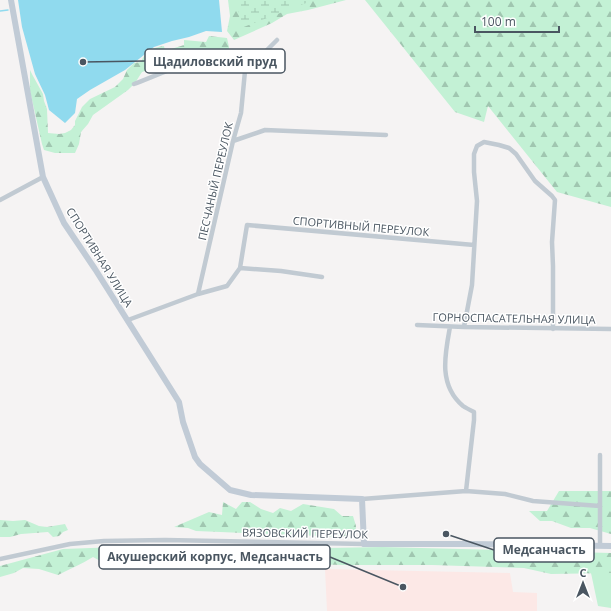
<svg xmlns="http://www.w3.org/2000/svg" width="611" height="611" font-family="'Open Sans',sans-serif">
<defs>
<pattern id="forest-firs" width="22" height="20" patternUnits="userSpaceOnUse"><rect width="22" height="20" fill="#c3f1d5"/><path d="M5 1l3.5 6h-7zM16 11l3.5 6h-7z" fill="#a0c6b0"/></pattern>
<pattern id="wetland-marsh" width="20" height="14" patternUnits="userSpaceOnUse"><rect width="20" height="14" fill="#c3f1d5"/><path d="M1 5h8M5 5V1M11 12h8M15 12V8" fill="none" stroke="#a0c6b0"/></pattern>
</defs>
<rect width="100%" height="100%" fill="#f5f3f3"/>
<path fill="#fce8e6" d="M 325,569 L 510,573 L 513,592 L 537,593 L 537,611 L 327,611 Z"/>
<path fill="#c3f1d5" d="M 591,573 L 611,573 L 611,608 L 598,606 Z"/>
<path fill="url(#forest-firs)" d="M 228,0 L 346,0 L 308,10 L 287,14 L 272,23 L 234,40 L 227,31 L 230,16 Z
M 365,0 L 611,0 L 611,207 L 557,192 L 488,106 L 484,122 L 455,112 Z
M 209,36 L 227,38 L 229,47 L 229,53 C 226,56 222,60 218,60 C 211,61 198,55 191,53 C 176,61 160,67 142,72 L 135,83 L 128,90 L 93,115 L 88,124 L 81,132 L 79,144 L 75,153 L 55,153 L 44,150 L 42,144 L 30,91 L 30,70 L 33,76 L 43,94 L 44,101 L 47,109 L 48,133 L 59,134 L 65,133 L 71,130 L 75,125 L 75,121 L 82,107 L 90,99 L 115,87 L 123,79 L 127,70 L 134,63 L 141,62 C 146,50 152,48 164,46 L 165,51 L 184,45 L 184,40 L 206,42 Z
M 559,491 L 611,491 L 611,534 L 590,528 L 571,528 L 552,521 L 540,521 L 529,511 L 547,511 Z
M 223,502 L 236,509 L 242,502 L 250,502 L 261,509 L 273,513 L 280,508 L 291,511 L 303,504 L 334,509 L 342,516 L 353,516 L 356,526 L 355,535 L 344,537 L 196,531 L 188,528 L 174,527 L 209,512 L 222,515 Z
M 0,520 L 13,521 L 25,520 L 39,526 L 47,527 L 65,524 L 68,530 L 63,532 L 59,536 L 53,537 L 48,532 L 21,534 L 10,537 L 0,537 Z
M 319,545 L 327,548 L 382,547 L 611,553 L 611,573 L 551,574 L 524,568 L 432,565 L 343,565 L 275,563 L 256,567 L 248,563 L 247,552 L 262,546 Z
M 223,546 L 227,552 L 224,560 L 201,564 L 170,565 L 156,570 L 141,560 L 119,558 L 113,568 L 93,557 C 82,564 69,569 58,575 L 39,569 L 23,568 L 14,573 L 0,577 L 0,566 L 63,549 L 119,547 L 136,550 L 152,547 Z"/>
<path fill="url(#wetland-marsh)" d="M 237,0 L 314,0 L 241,28 Z"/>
<path fill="#90daee" d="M 18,0 L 219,0 L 222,32 L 206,31 L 189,37 L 172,41 L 154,47 L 125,70 L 90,90 L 77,99 L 75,113 L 65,123 L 49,110 L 45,95 L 35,74 L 27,45 L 22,27 Z"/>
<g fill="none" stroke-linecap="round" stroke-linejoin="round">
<path stroke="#90daee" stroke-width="1.5" d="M 0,11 L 8,10"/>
<path stroke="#c1cad2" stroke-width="4.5" d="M 134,84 C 153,77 203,54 222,57 C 231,59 240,63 245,71 L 247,60 L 263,54 L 277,40
M 233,141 L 265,130 L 386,135
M 0,200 L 43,177
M 240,268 L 281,271 L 322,277
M 198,294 L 233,141 L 241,113 L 245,71
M 128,320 L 198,294 L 227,286 L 240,268 L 247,225 L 474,245
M 417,325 L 464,327 L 611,329
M 450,327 C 445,354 438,385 463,406 C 466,408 470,410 474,412 L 474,420 L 466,491
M 464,327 L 472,285 L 477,201 L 474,172 L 474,154 L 477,146 L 484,142 L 499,145 L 509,148 L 516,154 L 535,181 L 552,196 L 555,200 L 552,242 L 553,266 L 553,329
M 362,499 L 466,491 L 505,494 L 533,501 L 600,506 L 600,545
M 600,506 L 600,455
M 0,559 L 70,544 L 104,541 L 165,540 L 364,544"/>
<path stroke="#c1cbd6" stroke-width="6" d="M 11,0 L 43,177 L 64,223 L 95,269 L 179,402 L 183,422 L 195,457 L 200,464 L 230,490 L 251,495 L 362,499 L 364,544 L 468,544 L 611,546"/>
</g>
<g text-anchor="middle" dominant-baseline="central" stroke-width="3" stroke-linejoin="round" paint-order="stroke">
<g font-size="11" fill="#4a5661" stroke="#fff">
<text transform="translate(215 181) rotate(-77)">ПЕСЧАНЫЙ ПЕРЕУЛОК</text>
<text transform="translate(361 226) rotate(5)">СПОРТИВНЫЙ ПЕРЕУЛОК</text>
<text transform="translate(100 257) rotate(58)">СПОРТИВНАЯ УЛИЦА</text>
<text transform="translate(514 318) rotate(1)">ГОРНОСПАСАТЕЛЬНАЯ УЛИЦА</text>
<text transform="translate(305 533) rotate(1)">ВЯЗОВСКИЙ ПЕРЕУЛОК</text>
</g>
</g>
<path fill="none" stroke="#4a5661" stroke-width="1.5" d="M83 62L145 61M446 534L494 550M403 587L330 557"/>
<g fill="#4a5661" stroke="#fff" stroke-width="1.5">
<circle cx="83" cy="62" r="4"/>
<circle cx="446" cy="534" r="4"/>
<circle cx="403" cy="587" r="4"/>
</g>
<g fill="#fff" stroke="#4a5661" stroke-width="1.5">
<rect x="145" y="49" width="140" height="24" rx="4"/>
<rect x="494" y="538" width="100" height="24" rx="4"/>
<rect x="99" y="545" width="231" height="24" rx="4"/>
</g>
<g font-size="12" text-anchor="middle" font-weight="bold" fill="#4a5661">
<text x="215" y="66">Щадиловский пруд</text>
<text x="544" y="554">Медсанчасть</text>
<text x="215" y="561">Акушерский корпус, Медсанчасть</text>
</g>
<g transform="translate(583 583)" stroke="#ffffff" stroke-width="3" paint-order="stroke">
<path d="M0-3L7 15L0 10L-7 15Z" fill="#4a5661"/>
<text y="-6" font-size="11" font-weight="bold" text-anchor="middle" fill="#4a5661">С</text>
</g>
<path d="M475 26v6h84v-6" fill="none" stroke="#4a5661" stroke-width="2"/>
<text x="481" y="26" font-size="12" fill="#4a5661" stroke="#ffffff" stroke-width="3" paint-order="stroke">100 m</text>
</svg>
